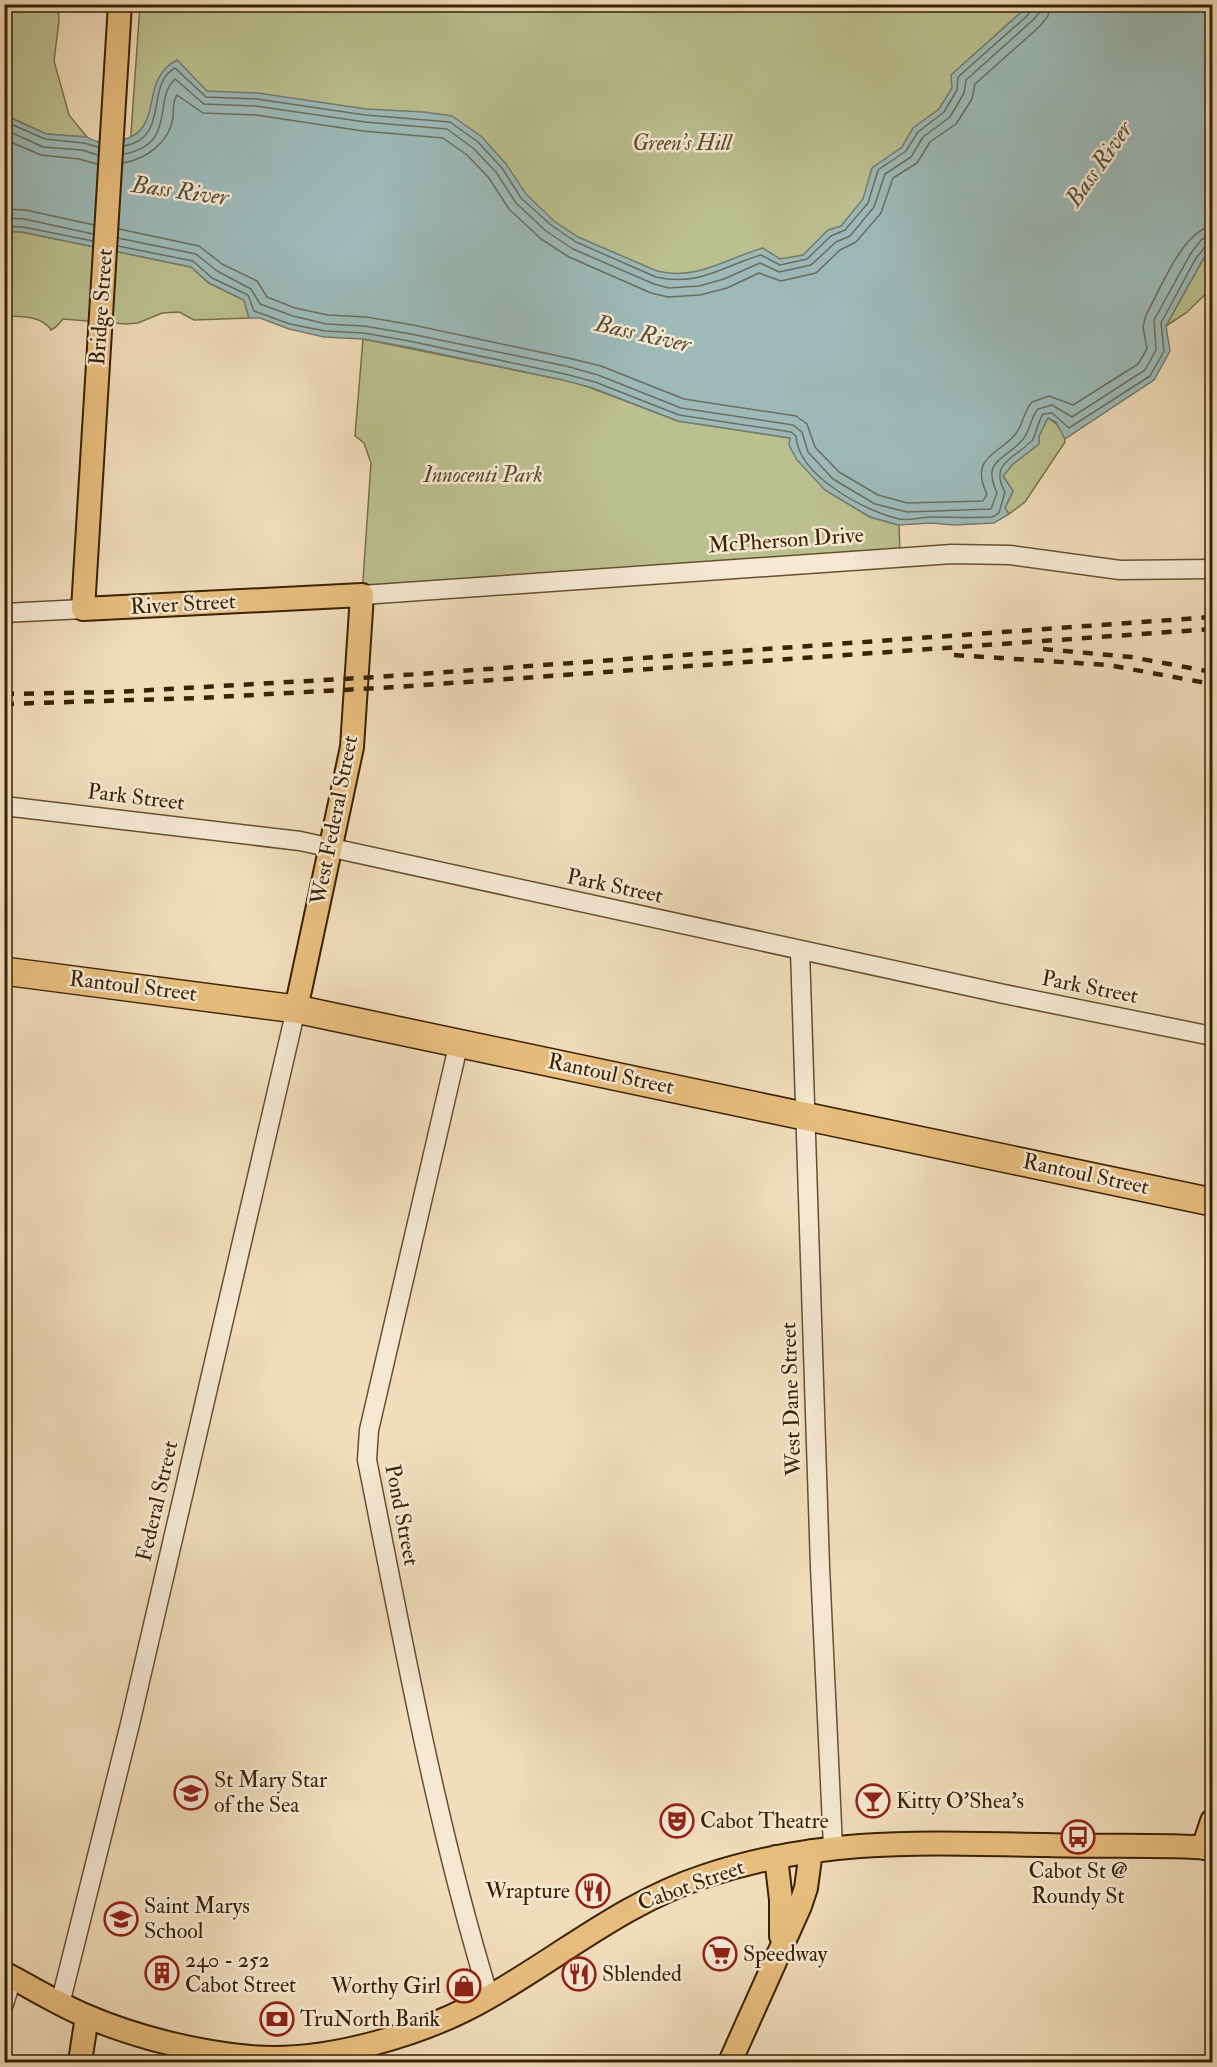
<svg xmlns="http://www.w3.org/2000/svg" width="1217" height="2067" font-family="'IM FELL Double Pica',serif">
<rect width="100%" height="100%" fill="#f1dcbb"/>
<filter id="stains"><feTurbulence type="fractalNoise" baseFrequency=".00333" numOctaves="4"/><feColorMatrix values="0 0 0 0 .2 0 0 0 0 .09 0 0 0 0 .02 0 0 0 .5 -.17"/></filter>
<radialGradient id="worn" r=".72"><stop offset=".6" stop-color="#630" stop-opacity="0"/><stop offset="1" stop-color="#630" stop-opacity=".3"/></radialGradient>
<path fill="#bbc090" stroke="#7a714a" stroke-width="1.5" d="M 5,5 L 58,5 L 59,21 L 54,61 L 69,115 L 87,137 L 46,134 L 5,115 Z
M 140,5 L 1040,5 L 821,261 L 664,287 L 130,148 Z
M 4,231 L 22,232 L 191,267 L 209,283 L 244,300 L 249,318 L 194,320 L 179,312 L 162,313 L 138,323 L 126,324 L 63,319 L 56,327 L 51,330 C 41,315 21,317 5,316 Z
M 1212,247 L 1212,288 L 1186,313 L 1166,326 L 1202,261 Z
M 363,339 L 578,383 L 678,421 L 790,438 L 825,490 L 870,517 L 899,525 L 900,556 L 362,595 L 371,463 L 364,443 L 355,436 Z
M 1048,418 C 1057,423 1064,431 1065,442 L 1025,502 L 1009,514 L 1005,508 L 1013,491 L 1003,476 L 1013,464 L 1039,444 L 1039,436 Z"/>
<path fill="#9dbab9" stroke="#757d70" stroke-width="1.5" d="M 1029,5 L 1212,5 L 1212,247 L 1202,261 L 1166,326 L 1170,351 L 1154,380 L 1065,439 L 1056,422 L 1048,418 L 1039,436 L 1039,444 L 1013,464 L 1003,476 L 1013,491 L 1005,508 L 1009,514 L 994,523 L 954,525 L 931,523 L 899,525 L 870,517 L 825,490 L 797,460 L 789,445 L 790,438 L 678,421 L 593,388 L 563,380 L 408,347 L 363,339 L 324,337 L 289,329 L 260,318 L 249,318 L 244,300 L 209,283 L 191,267 L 22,232 L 5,231 L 4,115 L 46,134 L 87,137 C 94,142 105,143 114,142 C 170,133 135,82 177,60 L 207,91 L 258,93 L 366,109 L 424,112 L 452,116 L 482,137 L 506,164 L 526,194 L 554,221 L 578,237 L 657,271 C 697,281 727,258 763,248 L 780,259 L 803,255 L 828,230 L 841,226 L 863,199 L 872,168 L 902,147 L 913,128 L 939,109 L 952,88 L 951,75 Z"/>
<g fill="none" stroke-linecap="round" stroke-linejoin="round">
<path stroke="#6b6e5e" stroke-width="1.5" d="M 4,121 L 45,139 L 84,143 L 98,147
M 4,129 L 43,147 L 82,150 L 98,155
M 4,139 L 41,155 L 79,159 L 97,164
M 124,146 C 171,138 144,85 175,68 L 206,97 L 257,99 L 365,115 L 450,122 L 478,142 L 502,168 L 521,198 L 551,225 L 576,242 L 656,277 C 699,287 723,266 761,255 L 780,265 L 807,259 L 831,236 L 845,230 L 868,203 L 878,170 L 906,151 L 918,132 L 944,112 L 957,90 L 958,77 L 1028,15 L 1033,4
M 124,154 C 178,144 152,100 175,79 L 204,104 L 256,106 L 365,122 L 447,129 L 473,148 L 496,172 L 516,203 L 546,231 L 573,249 L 654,284 L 669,288 L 699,286 L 724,279 L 760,263 L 779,272 L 811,265 L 836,242 L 850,236 L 874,207 L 885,174 L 911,157 L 923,137 L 950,117 L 964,93 L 966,80 L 1033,20 L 1040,12 L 1041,4
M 123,163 C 146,159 169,143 173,118 C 174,109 172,102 177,95 L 203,113 L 256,115 L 363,131 L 443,138 L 467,155 L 489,178 L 509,209 L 541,239 L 569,257 L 651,293 L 668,297 L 700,295 L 727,288 L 759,273 L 781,281 L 816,273 L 840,250 L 856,242 L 881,213 L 893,178 L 917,163 L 930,142 L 956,124 L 972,99 L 975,84 L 1040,26 L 1048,16 L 1050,4
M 4,209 L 26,210 L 94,225
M 4,218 L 24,219 L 93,234
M 4,226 L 23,227 L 93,241
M 119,229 L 199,246 L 222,264 L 257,281 L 267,297 L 295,308 L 328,315 L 366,317 L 413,325 L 568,358 L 601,366 L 684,399 L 796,416 L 807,424 L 815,447 L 839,472 L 878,495 L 907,503 L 983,501 L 987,494 C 968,455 1002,454 1017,432 C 1023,423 1024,411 1032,402 L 1049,396 L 1073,405 L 1138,364 L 1147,349 L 1143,327 L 1146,315 C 1159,292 1184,228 1212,227
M 118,238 L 196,254 L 217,271 L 251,289 L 260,304 L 293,316 L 326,324 L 364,326 L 411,334 L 566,366 L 598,375 L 681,408 L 793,425 L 802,432 L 808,452 L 833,479 L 875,504 L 907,512 L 991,509 L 997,493 C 981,458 1006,461 1024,438 C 1030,430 1031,417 1038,409 L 1052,405 L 1072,417 L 1145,370 L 1156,350 L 1154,320 L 1191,253 L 1202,239 L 1212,236
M 118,246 L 193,261 L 212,278 L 248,295 L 254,311 L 290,324 L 325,331 L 364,333 L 409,341 L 565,374 L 595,382 L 679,415 L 791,432 L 796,436 C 798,476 865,511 899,519 C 910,521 921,517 932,517 C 952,517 971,518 992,517 L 999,513 L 1005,492 C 992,468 1005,462 1025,447 C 1025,446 1032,441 1032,441 C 1037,433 1037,423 1043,414 L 1052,413 L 1069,428 L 1150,376 L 1164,351 L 1161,323 L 1196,258 L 1206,246 L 1212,244"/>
<g stroke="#675031" stroke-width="21">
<path id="minor" d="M 362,595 L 952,554 L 1010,555 L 1120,570 L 1212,569
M 4,613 L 83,609
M 4,806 L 300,841 L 1004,994 L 1212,1036
M 800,950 L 820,1567 L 833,1847
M 459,1042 L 369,1430 L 367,1460 C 403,1640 435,1821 489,1997
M 4,2004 L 12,1978
M 60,2004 L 130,1724 L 296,1009"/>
</g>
<g stroke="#392203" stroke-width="26">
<path id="major" d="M 120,4 L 83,609 L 362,595 L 352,747 L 296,1009
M 1203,1848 L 1212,1821
M 776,1857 L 781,1900 L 781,1936
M 4,1973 C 31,1987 56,2003 84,2015 C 135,2037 195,2052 250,2057 C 324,2064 426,2034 489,1997 C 561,1956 625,1902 705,1876 C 822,1837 926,1843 1047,1845 C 1102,1847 1158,1844 1212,1848
M 80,2062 L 87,2016
M 730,2062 L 800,1906 L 806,1888 L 811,1851"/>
</g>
<g stroke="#392203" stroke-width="30">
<path id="highway" d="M 4,971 L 296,1009 L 1212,1202"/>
</g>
<use href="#minor" stroke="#f6e8d3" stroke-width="18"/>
<use href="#major" stroke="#e8be7e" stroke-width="22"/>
<use href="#highway" stroke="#e8be7e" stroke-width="27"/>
<path stroke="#392203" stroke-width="4.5" stroke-dasharray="10 10" stroke-linecap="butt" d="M 1043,649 L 1131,657 L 1212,672
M 954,655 L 1108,665 L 1212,684
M 4,694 L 116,692 L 377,677 L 1212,617
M 4,704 L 199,698 L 395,687 L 1212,629"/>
</g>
<defs>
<g id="school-ring" transform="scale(1.725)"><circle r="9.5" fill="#f6e8d3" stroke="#8f2418" stroke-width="1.5"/><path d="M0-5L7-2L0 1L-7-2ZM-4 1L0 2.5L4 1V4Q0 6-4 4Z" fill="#8f2418"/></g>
<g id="bar-ring" transform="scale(1.725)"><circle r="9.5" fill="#f6e8d3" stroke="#8f2418" stroke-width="1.5"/><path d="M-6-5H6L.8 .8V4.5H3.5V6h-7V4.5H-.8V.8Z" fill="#8f2418"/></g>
<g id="theatre-ring" transform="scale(1.725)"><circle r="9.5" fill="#f6e8d3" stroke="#8f2418" stroke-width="1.5"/><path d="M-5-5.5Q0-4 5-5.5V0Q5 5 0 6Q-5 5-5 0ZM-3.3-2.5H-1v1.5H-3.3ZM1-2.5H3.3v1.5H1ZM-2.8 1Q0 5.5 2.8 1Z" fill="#8f2418"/></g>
<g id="bus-ring" transform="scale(1.725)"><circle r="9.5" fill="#f6e8d3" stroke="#8f2418" stroke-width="1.5"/><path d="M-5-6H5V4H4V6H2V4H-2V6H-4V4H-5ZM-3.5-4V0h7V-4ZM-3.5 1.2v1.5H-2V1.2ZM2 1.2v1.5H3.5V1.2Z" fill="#8f2418"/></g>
<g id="restaurant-ring" transform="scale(1.725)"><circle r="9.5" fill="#f6e8d3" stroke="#8f2418" stroke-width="1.5"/><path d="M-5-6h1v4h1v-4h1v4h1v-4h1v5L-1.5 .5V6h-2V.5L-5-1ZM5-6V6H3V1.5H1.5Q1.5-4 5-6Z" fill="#8f2418"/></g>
<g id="supermarket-ring" transform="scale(1.725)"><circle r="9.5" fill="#f6e8d3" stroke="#8f2418" stroke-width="1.5"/><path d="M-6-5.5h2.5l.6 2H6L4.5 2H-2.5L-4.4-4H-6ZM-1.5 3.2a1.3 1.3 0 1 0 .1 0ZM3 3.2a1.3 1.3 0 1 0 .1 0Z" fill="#8f2418"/></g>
<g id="building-ring" transform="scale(1.725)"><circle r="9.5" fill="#f6e8d3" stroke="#8f2418" stroke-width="1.5"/><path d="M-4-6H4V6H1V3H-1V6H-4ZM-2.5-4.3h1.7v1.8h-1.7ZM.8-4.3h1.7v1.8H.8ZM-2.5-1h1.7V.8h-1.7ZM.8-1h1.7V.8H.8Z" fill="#8f2418"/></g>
<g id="shop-ring" transform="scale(1.725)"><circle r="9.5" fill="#f6e8d3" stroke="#8f2418" stroke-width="1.5"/><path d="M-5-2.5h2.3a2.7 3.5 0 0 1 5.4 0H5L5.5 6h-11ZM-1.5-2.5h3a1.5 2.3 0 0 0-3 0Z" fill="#8f2418"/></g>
<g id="bank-ring" transform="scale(1.725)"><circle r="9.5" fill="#f6e8d3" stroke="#8f2418" stroke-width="1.5"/><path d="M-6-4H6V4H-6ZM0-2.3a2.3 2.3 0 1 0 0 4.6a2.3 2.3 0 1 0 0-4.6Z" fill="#8f2418"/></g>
</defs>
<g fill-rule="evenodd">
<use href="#school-ring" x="191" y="1793"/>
<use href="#bar-ring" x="873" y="1801"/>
<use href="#theatre-ring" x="677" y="1821"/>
<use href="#bus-ring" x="1078" y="1837"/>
<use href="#restaurant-ring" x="593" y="1891"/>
<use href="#school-ring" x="121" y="1919"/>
<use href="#supermarket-ring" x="720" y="1954"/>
<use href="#building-ring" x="162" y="1973"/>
<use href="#restaurant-ring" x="579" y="1974"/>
<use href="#shop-ring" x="464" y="1986"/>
<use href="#bank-ring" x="277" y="2019"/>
</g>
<g text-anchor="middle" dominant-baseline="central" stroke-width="5" stroke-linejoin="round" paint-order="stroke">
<g font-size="22" font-style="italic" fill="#5a4a26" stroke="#f6e8d3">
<text x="682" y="143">Green's Hill</text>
<text x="483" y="475">Innocenti Park</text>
</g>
<g font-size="22" fill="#392203" stroke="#f6e8d3">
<text transform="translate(101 307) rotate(-86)">Bridge Street</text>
<text transform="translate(786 540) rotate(-4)">McPherson Drive</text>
<text transform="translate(183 604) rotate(-3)">River Street</text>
<text transform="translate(136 797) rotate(7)">Park Street</text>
<text transform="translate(334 820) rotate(-79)">West Federal Street</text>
<text transform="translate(615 886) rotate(12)">Park Street</text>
<text transform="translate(133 986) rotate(7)">Rantoul Street</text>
<text transform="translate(1090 987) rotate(11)">Park Street</text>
<text transform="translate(611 1074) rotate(12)">Rantoul Street</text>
<text transform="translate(1086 1174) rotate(12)">Rantoul Street</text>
<text transform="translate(791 1399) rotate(-92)">West Dane Street</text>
<text transform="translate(157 1501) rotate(-77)">Federal Street</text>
<text transform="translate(402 1515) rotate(79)">Pond Street</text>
<text transform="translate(691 1885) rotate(-20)">Cabot Street</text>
</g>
<g font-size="22" fill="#392203" stroke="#f6e8d3" text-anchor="start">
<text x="214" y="1780">St Mary Star<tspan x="214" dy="25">of the Sea</tspan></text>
<text x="896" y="1801">Kitty O'Shea's</text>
<text x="700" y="1821">Cabot Theatre</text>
<text x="1078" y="1871" text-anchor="middle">Cabot St @<tspan x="1078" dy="25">Roundy St</tspan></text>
<text x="570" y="1891" text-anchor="end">Wrapture</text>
<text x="144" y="1906">Saint Marys<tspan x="144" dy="25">School</tspan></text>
<text x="743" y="1954">Speedway</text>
<text x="185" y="1960">240 - 252<tspan x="185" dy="25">Cabot Street</tspan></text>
<text x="602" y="1974">Sblended</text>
<text x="441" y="1986" text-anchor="end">Worthy Girl</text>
<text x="300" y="2019">TruNorth Bank</text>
</g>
<g font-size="24" font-style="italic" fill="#57503a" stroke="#f6e8d3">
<text transform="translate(1099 164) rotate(-55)">Bass River</text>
<text transform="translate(180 191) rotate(8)">Bass River</text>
<text transform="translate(643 334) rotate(13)">Bass River</text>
</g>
</g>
<rect width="1217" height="2067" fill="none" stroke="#f1dcbb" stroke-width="24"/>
<rect x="6" y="6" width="1205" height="2055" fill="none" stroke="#392203" stroke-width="3"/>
<rect x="12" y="12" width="1193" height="2043" fill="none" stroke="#392203" stroke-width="1.5"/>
<rect width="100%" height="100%" filter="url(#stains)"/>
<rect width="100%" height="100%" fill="url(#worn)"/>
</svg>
